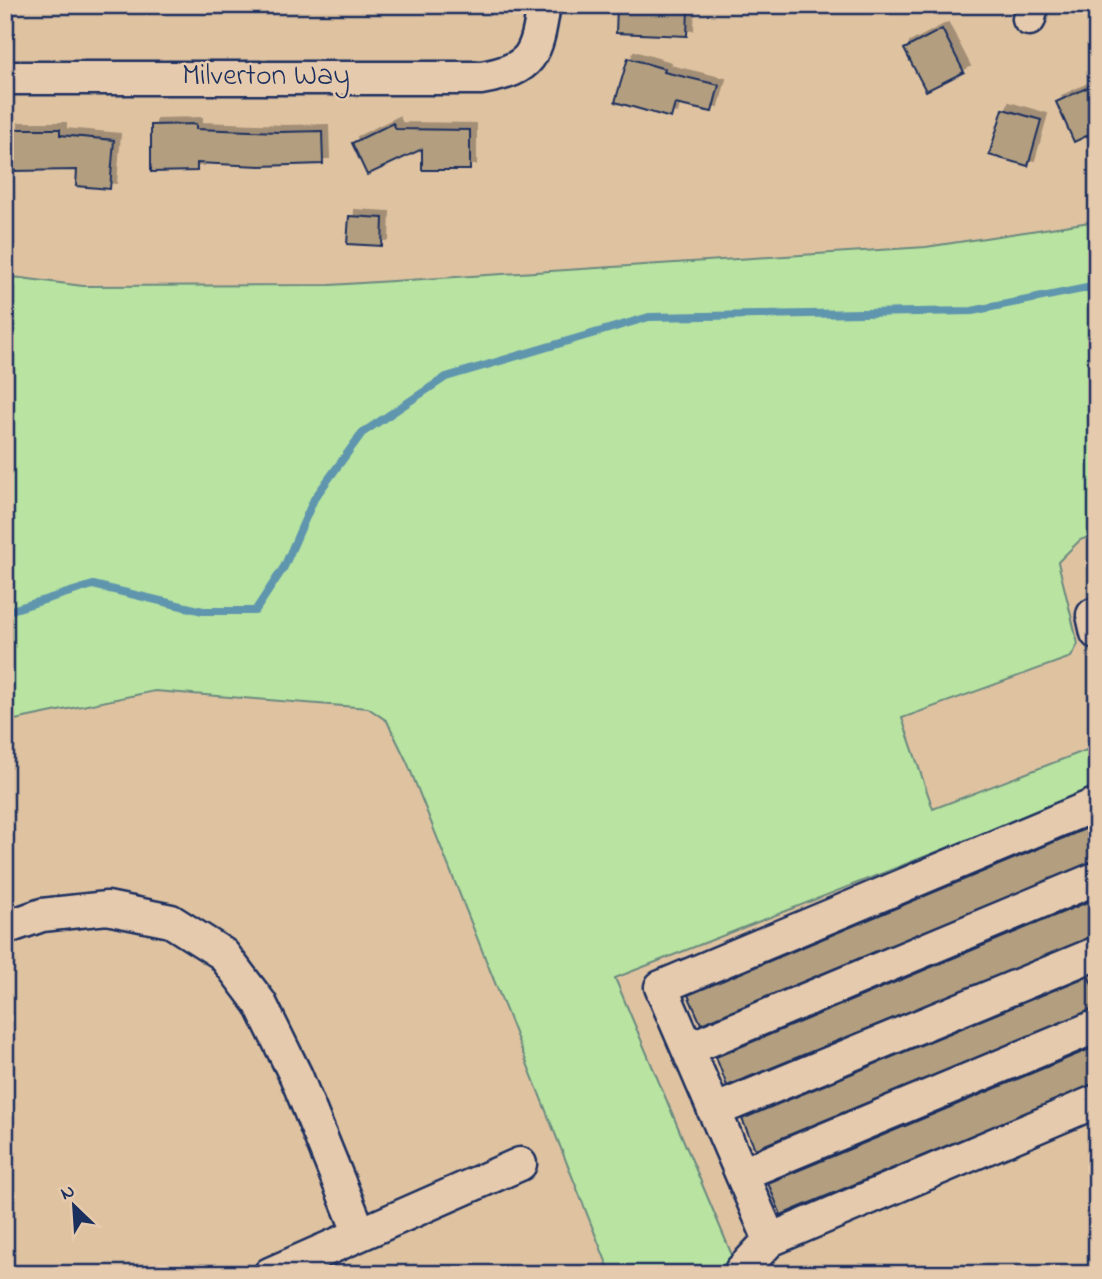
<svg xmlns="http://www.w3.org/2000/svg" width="1102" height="1279" font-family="'Indie Flower',sans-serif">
<defs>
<filter id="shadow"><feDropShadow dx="6" dy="-6" stdDeviation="0" flood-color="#0004"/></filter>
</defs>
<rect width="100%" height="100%" fill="#dfc3a1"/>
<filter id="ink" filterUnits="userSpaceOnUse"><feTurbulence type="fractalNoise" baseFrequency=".0143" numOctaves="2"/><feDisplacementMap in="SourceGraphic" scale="14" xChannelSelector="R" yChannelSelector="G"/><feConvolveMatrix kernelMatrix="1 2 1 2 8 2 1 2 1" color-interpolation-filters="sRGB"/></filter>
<g filter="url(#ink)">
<path fill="#b8e3a0" stroke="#6a897f" stroke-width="2" d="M 1097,221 L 1097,534 L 1080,540 L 1058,562 L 1078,644 L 1071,657 L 902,718 L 933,809 L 1097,746 L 1097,789 L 615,978 L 740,1274 L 611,1274 L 407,762 L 387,721 L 368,708 L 155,691 L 5,722 L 5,276 L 83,286 L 330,285 L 926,247 Z"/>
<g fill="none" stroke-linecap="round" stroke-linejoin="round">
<path stroke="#5e96ae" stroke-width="8" d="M 5,612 L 93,585 L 203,611 L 255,611 L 284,567 L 314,499 L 362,433 L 446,377 L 649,317 L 972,311 L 1097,286"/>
</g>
<path fill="#b39f7f" stroke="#1b2f5e" stroke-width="2" filter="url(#shadow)" d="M 617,6 L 688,8 L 687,36 L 616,33 Z
M 942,29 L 964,72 L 926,91 L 904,49 Z
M 628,58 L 665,69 L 664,72 L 719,85 L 712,112 L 675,104 L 671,118 L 615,102 Z
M 1097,83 L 1097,131 L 1074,142 L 1056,102 Z
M 1003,109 L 1041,120 L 1028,166 L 989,155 Z
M 393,123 L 396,129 L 470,130 L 470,170 L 422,170 L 422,149 L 367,175 L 352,143 Z
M 196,124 L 196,129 L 279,132 L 322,131 L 323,164 L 260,166 L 197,163 L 197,171 L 151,172 L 151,125 Z
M 13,129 L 60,129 L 60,135 L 114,140 L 110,189 L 76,186 L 77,170 L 13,171 Z
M 349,216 L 383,218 L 382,246 L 347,244 Z
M 1097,824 L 1097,860 L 701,1024 L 688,995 Z
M 1097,898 L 1097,935 L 727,1086 L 716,1057 Z
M 1088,976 L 1097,995 L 1097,1008 L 755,1149 L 742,1119 Z
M 1097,1046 L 1097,1083 L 781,1215 L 768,1183 Z"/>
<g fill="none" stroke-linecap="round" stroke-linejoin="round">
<g stroke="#1b2f5e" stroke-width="37">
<path id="minor" d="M 1029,19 L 1032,5
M 5,78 L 481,78 C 534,69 536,54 544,5
M 1097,614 L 1093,615 L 1097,633
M 5,928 L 42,915 L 107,908 L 171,921 L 223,954 L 260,1003 L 296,1076 L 360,1234
M 688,1049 L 1097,878
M 714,1111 L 1097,953
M 742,1174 L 1097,1026
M 770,1240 L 661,987 L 1097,804
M 741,1271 L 770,1240 L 1097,1101
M 270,1274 L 520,1164"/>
</g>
<use href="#minor" stroke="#e6caad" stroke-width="32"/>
</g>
</g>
<g text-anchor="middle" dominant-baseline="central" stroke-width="5" stroke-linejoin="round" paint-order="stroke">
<g font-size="30" fill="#1b2f5e" stroke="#e6caad">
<text x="266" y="77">Milverton Way</text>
</g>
</g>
<rect width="1102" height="1279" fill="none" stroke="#e6caad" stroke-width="28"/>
<rect x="14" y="14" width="1074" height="1251" fill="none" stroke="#1b2f5e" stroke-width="2.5" filter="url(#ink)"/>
<g transform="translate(74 1206) rotate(335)" stroke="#e6caad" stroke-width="5" paint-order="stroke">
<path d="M0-5L12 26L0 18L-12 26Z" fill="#1b2f5e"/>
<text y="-10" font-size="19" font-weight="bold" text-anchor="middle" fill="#1b2f5e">N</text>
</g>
</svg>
